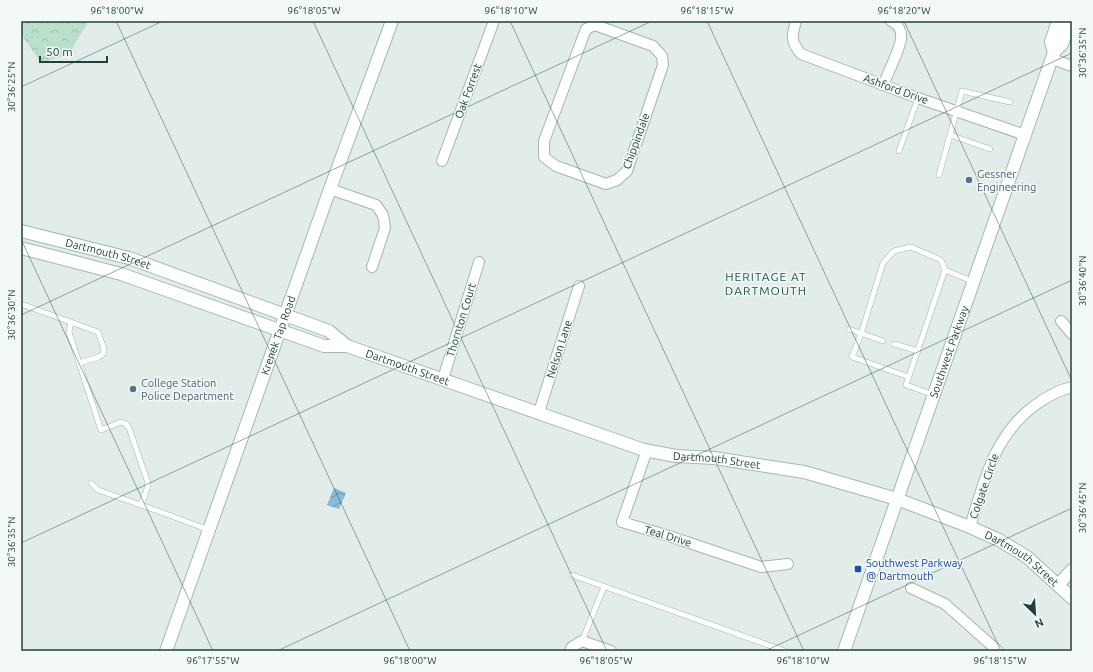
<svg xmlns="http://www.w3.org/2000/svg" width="1093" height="672" font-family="Ubuntu,sans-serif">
<defs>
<pattern id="forest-crowns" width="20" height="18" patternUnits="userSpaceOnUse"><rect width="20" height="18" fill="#bae0cb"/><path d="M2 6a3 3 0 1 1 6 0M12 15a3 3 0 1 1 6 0" fill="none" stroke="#a0c1af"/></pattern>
<pattern id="water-waves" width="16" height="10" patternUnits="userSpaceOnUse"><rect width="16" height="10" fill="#87bbd6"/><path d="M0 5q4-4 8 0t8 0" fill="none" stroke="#6e99af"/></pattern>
</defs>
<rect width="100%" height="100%" fill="#e2edea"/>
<path fill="url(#forest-crowns)" d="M 21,21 L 85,21 L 87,24 L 69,54 L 41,63 L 21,34 Z"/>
<path fill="url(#water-waves)" d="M 334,488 L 346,493 L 339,509 L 327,505 Z"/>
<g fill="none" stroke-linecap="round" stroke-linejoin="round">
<g stroke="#a4b6b3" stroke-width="6">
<path id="lane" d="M 950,135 L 990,149
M 899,151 L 918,98
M 939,175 L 962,91 L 1010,102
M 21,304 L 98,332 L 104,349 L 103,354 L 99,357 L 79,363 L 69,332 L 71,322
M 849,329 L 883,341
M 894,344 L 918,351
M 79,363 L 101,430 L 121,422 L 126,424 L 129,428 L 148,483 L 147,489 L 141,505
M 909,377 L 852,357 L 861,334 L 883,263 L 894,251 L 911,247 L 941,260 L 945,270
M 934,395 L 906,385 L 945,270 L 974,282
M 91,483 L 98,490 L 158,511 L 209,530
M 572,575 L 785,651
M 582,641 L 604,587"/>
</g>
<g stroke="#a4b6b3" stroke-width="12">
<path id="street" d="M 796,21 C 792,36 790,41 801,54 L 918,98 L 1025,135
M 595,25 L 653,46 L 662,56 L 663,65 L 627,171 L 617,180 L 606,184 L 556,166 L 544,157 L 544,141 L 586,29 Z
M 1052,59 L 1072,66
M 883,85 C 887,75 900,49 901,39 C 902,31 898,24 891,21
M 442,161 L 494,21
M 330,189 L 376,205 L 383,215 L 385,228 L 372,267
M 1061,321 L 1072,334
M 443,379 L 479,262
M 539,412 L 579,286
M 647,450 L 622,522 L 669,536 L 761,567 L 788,564
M 970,527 C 984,481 994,436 1034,406 C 1046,397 1058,390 1072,387
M 911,588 L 945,604 L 998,651
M 570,651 L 572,647 L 582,641 L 611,651"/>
</g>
<g stroke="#a0bab5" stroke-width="14">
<g id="secondary">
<path d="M 1054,52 L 1051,42 L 1058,21"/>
<path id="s1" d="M 21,231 L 129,258 L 329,331 L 347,346"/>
<path id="s2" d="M 21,248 L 121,274 L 324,346 L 347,346 L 644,450 L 676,456 L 714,458 L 804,472 L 897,499 L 970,527 L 999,540 L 1027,557 L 1072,598"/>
<path d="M 1058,585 L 1072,570"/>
<path id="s3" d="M 166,651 L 330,189 L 392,21"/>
<path id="s4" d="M 844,651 L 1054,52 L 1062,44 L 1070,21"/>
</g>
</g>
<use href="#lane" stroke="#fff" stroke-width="5"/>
<use href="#street" stroke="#fff" stroke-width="10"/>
<use href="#secondary" stroke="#fff" stroke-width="12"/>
</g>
<path fill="none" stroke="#21403d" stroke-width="1" stroke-opacity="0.45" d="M 116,21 L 410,651M 313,21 L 607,651M 510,21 L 804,651M 707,21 L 1001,651M 904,21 L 1072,381M 21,87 L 163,21M 21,239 L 213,651M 21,315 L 652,21M 21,543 L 1072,53M 277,651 L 1072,280M 765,651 L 1072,508"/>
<g fill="#5c6f8a" stroke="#f3f9f7" stroke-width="1.5">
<circle cx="969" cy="180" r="4"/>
<circle cx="133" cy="389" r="4"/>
</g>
<rect fill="#1a4fb4" stroke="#f3f9f7" stroke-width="1.5" x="854" y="565" width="8" height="8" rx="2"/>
<g text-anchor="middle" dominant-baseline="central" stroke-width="3" stroke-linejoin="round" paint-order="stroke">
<g font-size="11" fill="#21403d" stroke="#f3f9f7">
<text transform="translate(896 89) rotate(20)">Ashford Drive</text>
<text transform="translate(468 91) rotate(-70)">Oak Forrest</text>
<text transform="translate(636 141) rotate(-70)">Chippindale</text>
<text stroke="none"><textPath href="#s1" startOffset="90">Dartmouth Street</textPath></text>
<text transform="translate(461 320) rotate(-73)">Thornton Court</text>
<text stroke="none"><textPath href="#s3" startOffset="335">Krenek Tap Road</textPath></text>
<text transform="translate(559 349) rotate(-72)">Nelson Lane</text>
<text stroke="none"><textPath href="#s4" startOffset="317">Southwest Parkway</textPath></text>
<text stroke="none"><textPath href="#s2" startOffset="406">Dartmouth Street</textPath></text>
<text stroke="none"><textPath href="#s2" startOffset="730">Dartmouth Street</textPath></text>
<text transform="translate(984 486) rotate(-71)">Colgate Circle</text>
<text transform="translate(668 536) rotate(17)">Teal Drive</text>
<text stroke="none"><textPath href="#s2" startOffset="1054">Dartmouth Street</textPath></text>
</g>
<g font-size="11" fill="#4e5e75" stroke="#f3f9f7" text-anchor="start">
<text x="977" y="174">Gessner<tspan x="977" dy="13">Engineering</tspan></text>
<text x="141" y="383">College Station<tspan x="141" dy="13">Police Department</tspan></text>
</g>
<g font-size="11" fill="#164399" stroke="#f3f9f7" text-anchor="start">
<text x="866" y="563">Southwest Parkway<tspan x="866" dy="13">@ Dartmouth</tspan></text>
</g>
<g font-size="12" letter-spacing="1" fill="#1b5350" stroke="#f3f9f7">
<text x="766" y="276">HERITAGE AT<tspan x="766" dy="14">DARTMOUTH</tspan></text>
</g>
</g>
<rect width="1093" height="672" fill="none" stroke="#f3f9f7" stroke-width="44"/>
<g transform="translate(1035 614) rotate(155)" stroke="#f3f9f7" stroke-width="3" paint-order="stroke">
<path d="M0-3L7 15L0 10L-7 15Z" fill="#21403d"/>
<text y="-6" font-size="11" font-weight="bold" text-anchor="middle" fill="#21403d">N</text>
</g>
<path d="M40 56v6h67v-6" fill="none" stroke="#21403d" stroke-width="2"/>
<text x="46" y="56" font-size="12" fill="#21403d" stroke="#f3f9f7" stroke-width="3" paint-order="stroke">50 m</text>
<rect x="22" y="22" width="1049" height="628" fill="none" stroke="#21403d" stroke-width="1.5"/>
<g font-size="10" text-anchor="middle" fill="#21403d">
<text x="117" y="14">96°18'00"W</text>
<text x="314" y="14">96°18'05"W</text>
<text x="511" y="14">96°18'10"W</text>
<text x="707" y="14">96°18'15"W</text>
<text x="904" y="14">96°18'20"W</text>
<text transform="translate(1082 53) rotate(-90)" y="4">30°36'35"N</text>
<text transform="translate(11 87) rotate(-90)" y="4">30°36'25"N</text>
<text transform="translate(1082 281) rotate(-90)" y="4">30°36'40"N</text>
<text transform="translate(11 315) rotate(-90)" y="4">30°36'30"N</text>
<text transform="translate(1082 508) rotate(-90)" y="4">30°36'45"N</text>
<text transform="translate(11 542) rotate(-90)" y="4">30°36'35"N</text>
<text x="213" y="664">96°17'55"W</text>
<text x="410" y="664">96°18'00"W</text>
<text x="606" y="664">96°18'05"W</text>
<text x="803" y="664">96°18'10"W</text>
<text x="1000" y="664">96°18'15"W</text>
</g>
</svg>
